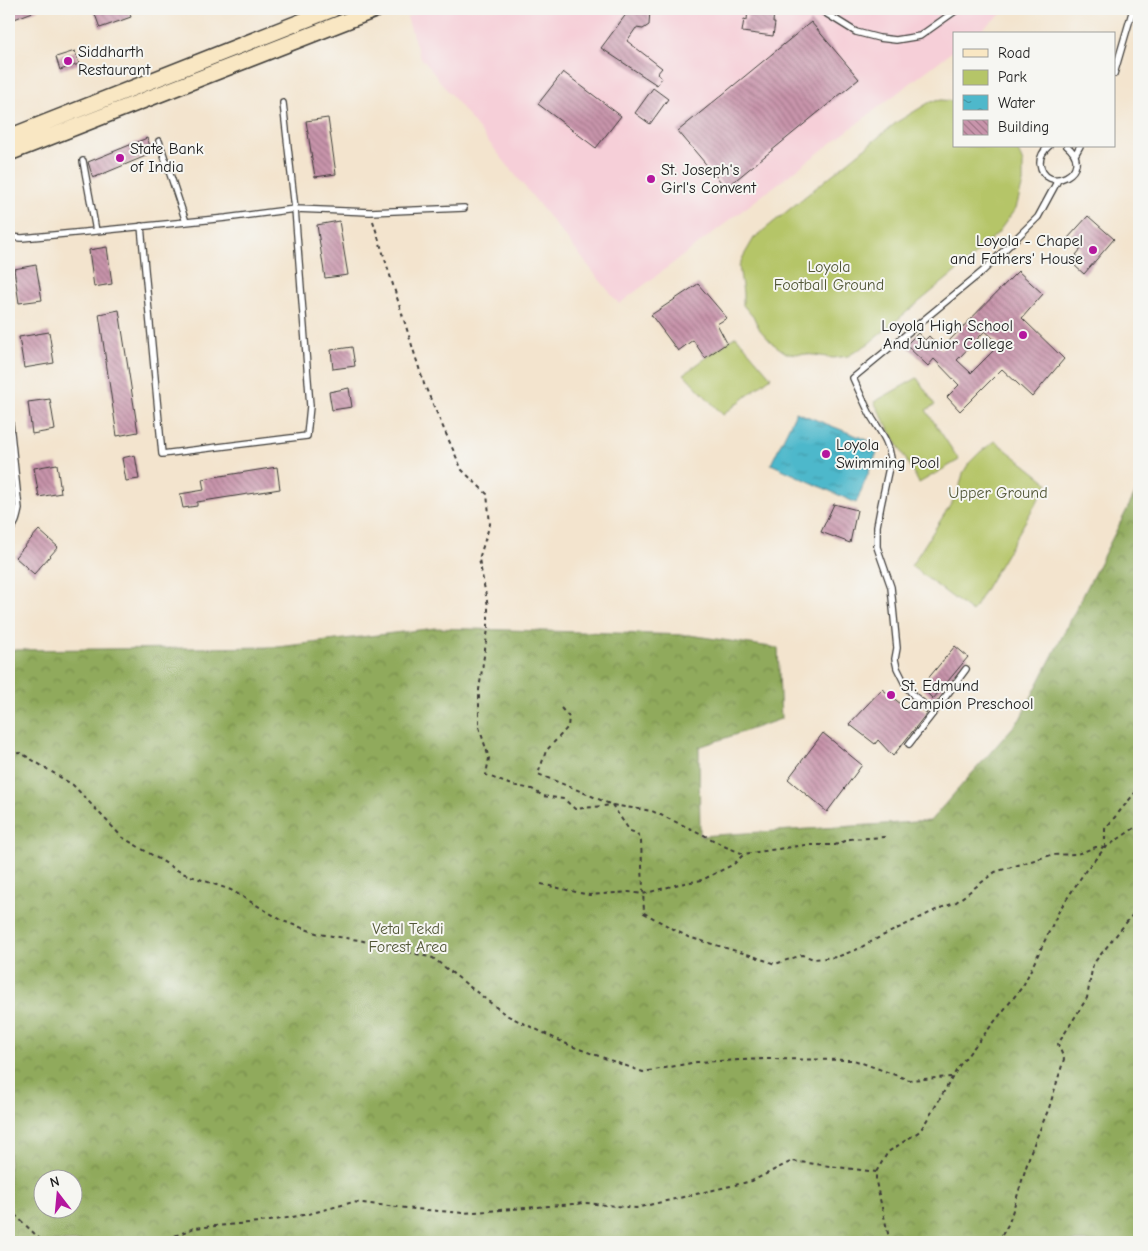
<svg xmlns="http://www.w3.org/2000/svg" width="1148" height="1251" font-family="'Comic Neue',sans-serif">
<defs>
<pattern id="forest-crowns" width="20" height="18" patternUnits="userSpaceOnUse" patternTransform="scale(1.25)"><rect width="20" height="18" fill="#90aa5c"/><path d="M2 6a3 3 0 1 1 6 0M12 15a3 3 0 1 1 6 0" fill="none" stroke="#758a4b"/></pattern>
<pattern id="water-ripples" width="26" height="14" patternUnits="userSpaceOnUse" patternTransform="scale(1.25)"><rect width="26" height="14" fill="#4eb8cb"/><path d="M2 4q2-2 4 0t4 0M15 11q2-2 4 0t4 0" fill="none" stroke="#4095a4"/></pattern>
<pattern id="building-back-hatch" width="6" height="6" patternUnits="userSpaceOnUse" patternTransform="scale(1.25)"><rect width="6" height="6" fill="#c894ab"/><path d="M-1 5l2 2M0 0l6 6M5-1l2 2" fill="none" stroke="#a2788a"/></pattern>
</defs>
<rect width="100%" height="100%" fill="#f6f6f2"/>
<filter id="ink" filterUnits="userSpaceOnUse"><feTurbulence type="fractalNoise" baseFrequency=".02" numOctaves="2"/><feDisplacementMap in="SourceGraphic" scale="10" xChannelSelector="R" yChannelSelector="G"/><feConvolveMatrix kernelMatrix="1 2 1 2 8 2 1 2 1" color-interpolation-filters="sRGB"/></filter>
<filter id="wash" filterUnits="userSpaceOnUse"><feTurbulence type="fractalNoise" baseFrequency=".0096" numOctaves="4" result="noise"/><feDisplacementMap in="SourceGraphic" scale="20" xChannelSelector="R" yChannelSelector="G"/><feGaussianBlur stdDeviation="1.12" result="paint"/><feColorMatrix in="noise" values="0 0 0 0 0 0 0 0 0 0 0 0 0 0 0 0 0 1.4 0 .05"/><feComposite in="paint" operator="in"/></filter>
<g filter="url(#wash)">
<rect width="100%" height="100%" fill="#f3e4ce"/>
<path fill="#f6cfd8" d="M 428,9 L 1008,9 L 975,34 L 954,34 L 954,50 L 619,304 L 419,55 L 407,17 Z"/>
<path fill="url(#forest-crowns)" stroke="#56633c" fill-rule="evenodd" d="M 1139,486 L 1139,1242 L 9,1242 L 9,650 L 278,647 L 435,628 L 689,635 L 778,648 L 781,719 L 699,747 L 700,836 L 930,821 L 1020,719 ZM 42,1178 L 72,1178 L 72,1208 L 42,1208 Z"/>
<path fill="#b5c568" stroke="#687042" d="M 941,100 L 954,101 L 954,146 L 1016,146 L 1023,163 L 1023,183 L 1016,208 L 997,234 L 965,264 L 868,344 L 848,356 L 833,358 L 814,355 L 786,353 L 772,343 L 760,330 L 754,318 L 743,305 L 743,293 L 739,266 L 743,257 L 754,238 L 897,122 L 930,102 Z
M 736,336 L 771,377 L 723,415 L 684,374 Z
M 917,378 L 935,405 L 926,410 L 959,460 L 919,483 L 874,402 Z
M 995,441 L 1048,483 L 972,612 L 911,566 L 958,493 L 963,473 L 969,463 L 980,452 Z"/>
<path fill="url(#water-ripples)" stroke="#356a74" d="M 796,412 L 880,445 L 856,503 L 771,464 Z"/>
<g id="blocks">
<path fill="url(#building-back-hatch)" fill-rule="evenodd" d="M 9,9 L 38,9 L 38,10 L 9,21 Z
M 93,9 L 128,9 L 131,17 L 100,28 Z
M 630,9 L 650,9 L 649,25 L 643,29 L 636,28 L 627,41 L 662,68 L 657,74 L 662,78 L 657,85 L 601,48 Z
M 748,9 L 774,9 L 773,23 L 775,23 L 773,36 L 742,32 L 744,19 L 747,20 Z
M 811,22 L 859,79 L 726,188 L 678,131 Z
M 75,51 L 79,64 L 60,70 L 56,57 Z
M 563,72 L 621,116 L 596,148 L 538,104 Z
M 653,88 L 668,99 L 650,124 L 635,113 Z
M 328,118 L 336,174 L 315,177 L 306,121 Z
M 147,138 L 153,153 L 93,178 L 88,162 Z
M 1088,216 L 1114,239 L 1084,274 L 1075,266 L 1080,260 L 1076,255 L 1081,249 L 1068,238 Z
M 339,221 L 348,275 L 325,278 L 317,225 Z
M 107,247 L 112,284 L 94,287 L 89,250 Z
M 36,265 L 42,300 L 19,303 L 14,269 Z
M 1018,271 L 1043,294 L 1022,318 L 1064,359 L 1032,397 L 1002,369 L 960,411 L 947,397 L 959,385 L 934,359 L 928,366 L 906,345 L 918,333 L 925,340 L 929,336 L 941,349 ZM 985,331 L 1000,344 L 971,373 L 957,360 Z
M 698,284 L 727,318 L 717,324 L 727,343 L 705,358 L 693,340 L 678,351 L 651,315 Z
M 119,310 L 138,432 L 117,436 L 99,314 Z
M 49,332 L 54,363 L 24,368 L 19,337 Z
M 352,347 L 355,366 L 333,369 L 331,350 Z
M 349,388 L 352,407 L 332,410 L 329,392 Z
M 50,399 L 55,430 L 32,434 L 28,402 Z
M 135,455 L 139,479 L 126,481 L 122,458 Z
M 57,464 L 61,493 L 39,497 L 34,468 Z
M 277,467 L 280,489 L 197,502 L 197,506 L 183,508 L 180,494 L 204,490 L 202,479 Z
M 834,504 L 857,510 L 850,543 L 821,532 Z
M 39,530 L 58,547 L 34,574 L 15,557 Z
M 955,646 L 968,657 L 933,699 L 921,687 Z
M 882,689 L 906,708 L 911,701 L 927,713 L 893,756 L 878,740 L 875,744 L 849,724 Z
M 823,733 L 862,765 L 827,812 L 788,779 Z"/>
</g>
</g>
<g filter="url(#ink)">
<use href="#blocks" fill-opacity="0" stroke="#3c3a37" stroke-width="1"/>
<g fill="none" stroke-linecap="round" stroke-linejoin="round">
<g stroke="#3c3a37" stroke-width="8">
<path id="service" d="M 819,9 L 856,32 L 879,38 L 896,40 L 920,36 L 958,9
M 1114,74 L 1133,9
M 159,141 L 186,222
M 1049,146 C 1043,151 1040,156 1040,163 C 1044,197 1097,171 1067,146
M 1075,155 L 1080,146
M 83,161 L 96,231
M 141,226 L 162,454 L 307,436 L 310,406 L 295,209 L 283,103
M 9,237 L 22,238 L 96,231 L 226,218 L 295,209 L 370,212 L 464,208
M 9,414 L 19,509 C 17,518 16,525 9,531
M 966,669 L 934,712 L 914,696 L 906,686 L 897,668 L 895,659 L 897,648 L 891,587 L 877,547 L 877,526 L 881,505 L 891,458 C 889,442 880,431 872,418 C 865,405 859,391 853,378 L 983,271 L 1038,217 L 1058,180
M 909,744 L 934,712"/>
</g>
<g stroke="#3c3a37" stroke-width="18">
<path id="secondary" d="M 9,137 L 333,9
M 9,153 L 377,9"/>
</g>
<path stroke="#3c3a37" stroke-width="2" stroke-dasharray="4 4" stroke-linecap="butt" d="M 373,221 L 424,384 L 462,470 L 487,494 L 490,524 L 479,559 L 488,606 L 488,629 L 479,690 L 479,727 L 489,758 L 486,775 L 511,785 L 532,789 L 543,796 L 564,799 L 575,809 L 612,805 L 630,831 L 637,833 L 641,841 L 644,913 L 688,937 L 750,955 L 775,964 L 802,955 L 814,959 L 837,957 L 858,949 L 880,937 L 940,908 L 955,903 L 995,872 L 1051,855 L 1077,854 L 1096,847 L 1105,848
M 561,708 L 569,717 L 568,727 L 546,751 L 538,774 L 580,791 L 612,805 L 652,811 L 702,834 L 726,847 L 744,854 L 805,845 L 835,845 L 850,839 L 885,837
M 9,754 L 21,753 L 73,785 L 122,837 L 182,873 L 231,890 L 283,921 L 319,934 L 359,940 L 433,958 L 506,1015 L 571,1046 L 643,1072 L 697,1062 L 764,1059 L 854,1060 L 909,1080 L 951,1077
M 1105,848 L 1105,829 L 1139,788
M 541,884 L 589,895 L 629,892 L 643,894 L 679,884 L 702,880 L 734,864 L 743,855
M 9,1209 L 43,1242
M 160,1242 L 194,1228 L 270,1221 L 309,1214 L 353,1202 L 415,1209 L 463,1213 L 586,1203 L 636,1208 L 752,1181 L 792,1161 L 876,1172
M 890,1242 L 876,1182 L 876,1172 L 888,1152 L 920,1131 L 935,1107 L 959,1066 L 1023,986 L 1060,909 L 1086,870 L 1105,848 L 1139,825
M 998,1242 L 1009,1223 L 1031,1151 L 1049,1108 L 1064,1059 L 1058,1044 L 1087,998 L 1093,964 L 1134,913 L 1139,911"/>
<use href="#service" stroke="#fff" stroke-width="5.5"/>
<use href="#secondary" stroke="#f9e7c3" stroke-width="15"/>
</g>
</g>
<g fill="#b5179e" stroke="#f6f6f2" stroke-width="2">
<circle cx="68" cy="61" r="5"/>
<circle cx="120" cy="158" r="5"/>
<circle cx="651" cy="179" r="5"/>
<circle cx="1093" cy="250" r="5"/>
<circle cx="1023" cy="335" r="5"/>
<circle cx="826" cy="454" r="5"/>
<circle cx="891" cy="695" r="5"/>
</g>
<g text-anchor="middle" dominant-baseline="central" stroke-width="4" stroke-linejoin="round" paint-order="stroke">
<g font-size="16" fill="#1c1c1c" stroke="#f6f6f2" text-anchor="start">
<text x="78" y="52">Siddharth<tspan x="78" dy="18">Restaurant</tspan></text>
<text x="130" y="149">State Bank<tspan x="130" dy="18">of India</tspan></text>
<text x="661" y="170">St. Joseph's<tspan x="661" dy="18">Girl's Convent</tspan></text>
<text x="1083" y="241" text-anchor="end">Loyola - Chapel<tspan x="1083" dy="18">and Fathers' House</tspan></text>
<text x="1013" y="326" text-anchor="end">Loyola High School<tspan x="1013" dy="18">And Junior College</tspan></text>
<text x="836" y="445">Loyola<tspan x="836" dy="18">Swimming Pool</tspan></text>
<text x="901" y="686">St. Edmund<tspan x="901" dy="18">Campion Preschool</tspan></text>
</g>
<g font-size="16" fill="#525737" stroke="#f6f6f2">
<text x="829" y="267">Loyola<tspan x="829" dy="18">Football Ground</tspan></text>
<text x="998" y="493">Upper Ground</text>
<text x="408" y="929">Vetal Tekdi<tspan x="408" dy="18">Forest Area</tspan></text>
</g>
</g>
<rect width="1148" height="1251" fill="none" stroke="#f6f6f2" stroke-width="30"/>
<rect x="953" y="32" width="162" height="115" fill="#f6f6f2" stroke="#9f9f9c"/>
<rect x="963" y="49" width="25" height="8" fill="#f9e7c3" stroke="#9f9f9c"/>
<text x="998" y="58" font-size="15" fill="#1c1c1c">Road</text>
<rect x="963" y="70" width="25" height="15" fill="#b5c568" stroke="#9f9f9c"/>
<text x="998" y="82" font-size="15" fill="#1c1c1c">Park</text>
<rect x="963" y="95" width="25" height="15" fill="url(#water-ripples)" stroke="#9f9f9c"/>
<text x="998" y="108" font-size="15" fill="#1c1c1c">Water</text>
<rect x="963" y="120" width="25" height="15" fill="url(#building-back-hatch)" stroke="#9f9f9c"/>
<text x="998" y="132" font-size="15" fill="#1c1c1c">Building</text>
<g transform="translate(58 1194) rotate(344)"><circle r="24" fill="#f6f6f2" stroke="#9f9f9c"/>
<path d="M0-4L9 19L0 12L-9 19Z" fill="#b5179e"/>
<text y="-8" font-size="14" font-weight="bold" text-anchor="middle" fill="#1c1c1c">N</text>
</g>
</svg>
